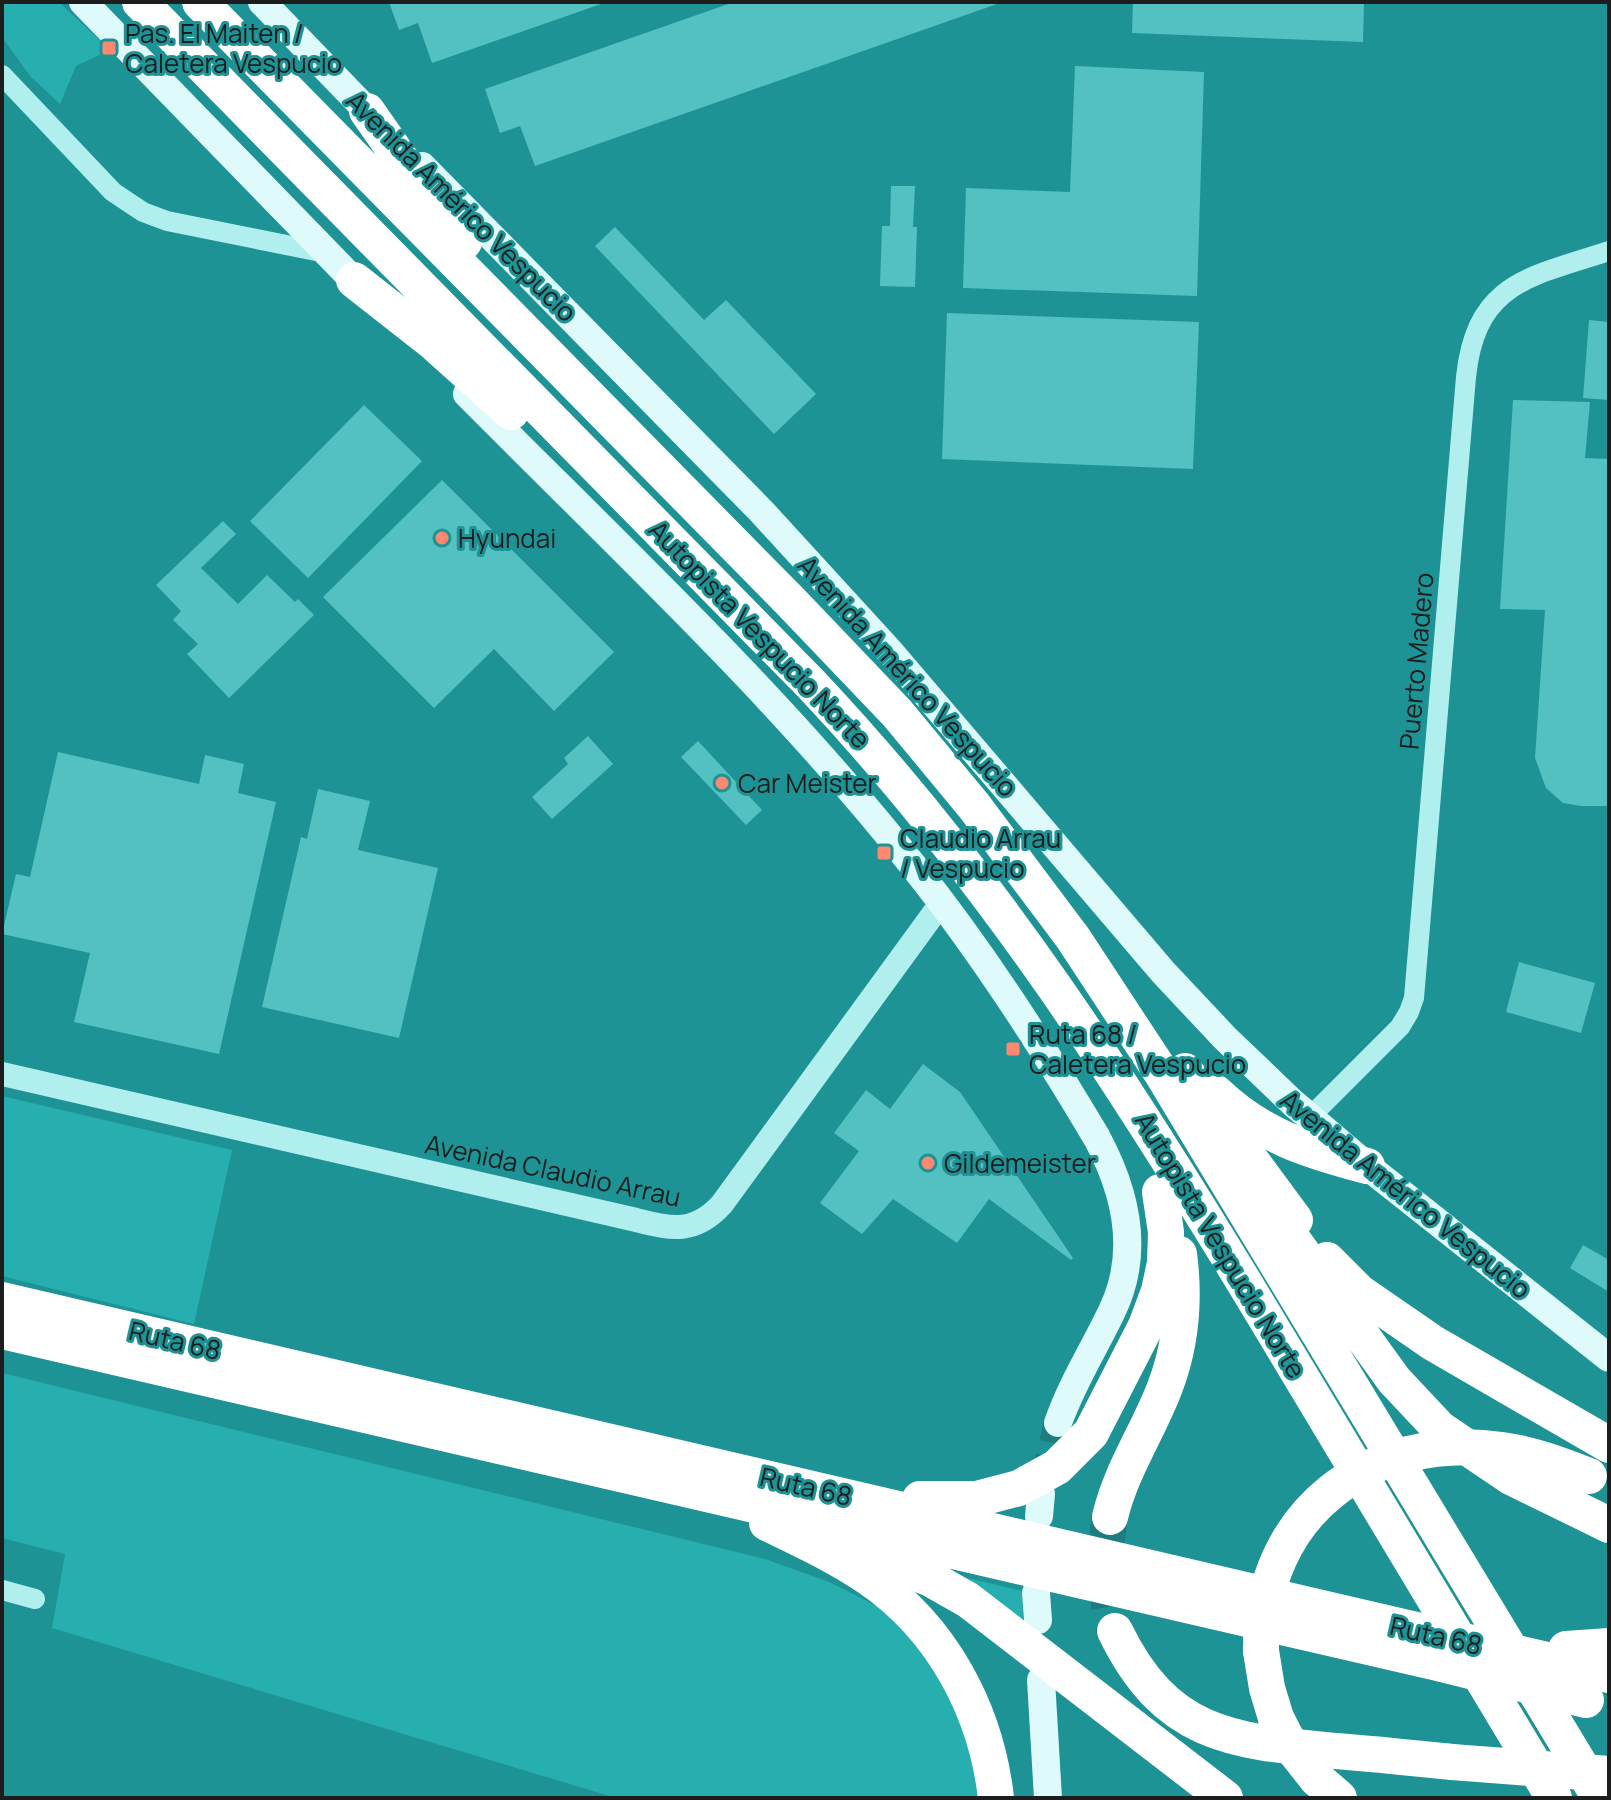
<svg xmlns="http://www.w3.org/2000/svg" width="1611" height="1800" font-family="Manrope,sans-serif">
<rect width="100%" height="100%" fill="#1e9396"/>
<path fill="#27aeae" d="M 2,2 L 59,2 L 110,50 L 76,66 L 60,104 L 30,76 L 2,37 Z
M 2,1096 L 232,1150 L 194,1324 L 2,1276 Z
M 2,1373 L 765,1559 L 829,1582 L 877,1606 L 918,1638 L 968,1713 L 989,1798 L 616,1798 L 52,1628 L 65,1554 L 2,1538 Z
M 937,1571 L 1022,1591 L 1023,1628 Z"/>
<path fill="#53c0c1" d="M 389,2 L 601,2 L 601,4 L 432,63 L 418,23 L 399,30 Z
M 734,2 L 997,2 L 997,4 L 535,166 L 520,126 L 500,133 L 485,89 Z
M 1133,2 L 1364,2 L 1363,42 L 1132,33 Z
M 1075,66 L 1204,72 L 1197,296 L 963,288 L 966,188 L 1070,192 Z
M 891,186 L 915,186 L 913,227 L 917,227 L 915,287 L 880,286 L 882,226 L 890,226 Z
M 615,227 L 704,320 L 726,300 L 816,394 L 774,434 L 595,246 Z
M 947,313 L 1199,322 L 1193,469 L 942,459 Z
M 1589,320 L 1609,322 L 1609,400 L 1583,398 Z
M 1513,400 L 1590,402 L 1585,458 L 1609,459 L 1609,806 L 1581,806 L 1563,803 L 1546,788 L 1535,758 L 1545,610 L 1500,609 Z
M 364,405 L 422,461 L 308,578 L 250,521 Z
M 442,480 L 614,652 L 554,711 L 494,649 L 434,708 L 323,597 Z
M 223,521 L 236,534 L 201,568 L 238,604 L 267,575 L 295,602 L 298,599 L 314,615 L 229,698 L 187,654 L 198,644 L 173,620 L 181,611 L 156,585 Z
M 588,736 L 613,764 L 552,819 L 532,797 L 568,764 L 564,758 Z
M 698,741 L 762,810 L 746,825 L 681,757 Z
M 58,752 L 199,784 L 205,755 L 244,764 L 238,793 L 276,802 L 219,1054 L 74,1022 L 90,953 L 2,934 L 16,874 L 30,877 Z
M 318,789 L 370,801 L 358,850 L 438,868 L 399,1038 L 262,1007 L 301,837 L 307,839 Z
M 1519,962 L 1595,983 L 1581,1033 L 1506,1012 Z
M 923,1064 L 960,1092 L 1073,1258 L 1071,1260 L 989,1199 L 957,1243 L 893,1199 L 862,1234 L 820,1203 L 859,1151 L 834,1133 L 866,1090 L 890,1109 Z
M 1583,1245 L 1609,1260 L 1609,1292 L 1570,1268 Z"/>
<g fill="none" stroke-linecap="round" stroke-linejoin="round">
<path stroke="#1e7b7e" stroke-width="28" stroke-dasharray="28 14" stroke-linecap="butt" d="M 1043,1484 L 1058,1423"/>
<path stroke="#1e7b7e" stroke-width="36" stroke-dasharray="36 18" stroke-linecap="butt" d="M 1110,1517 C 1103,1556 1104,1592 1115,1631"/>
<path stroke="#b1efef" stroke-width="20" d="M 2,75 L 113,192 L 143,212 L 167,221 L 326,253
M 1310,1117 L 1400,1027 L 1409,1012 L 1414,998 L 1466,377 C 1476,281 1531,277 1609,251
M 2,1590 L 35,1599"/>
<path stroke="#b1efef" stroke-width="24" d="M 2,1074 L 632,1219 C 669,1228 693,1236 722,1204 L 942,902"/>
<path stroke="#defafb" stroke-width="28" d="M 83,2 L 367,294
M 262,2 L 381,125
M 422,166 L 762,512 L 891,653 L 1163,972 L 1225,1038 L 1293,1103 L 1367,1166 L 1609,1358
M 467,394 C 620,548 780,697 915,868 C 982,952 1042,1045 1097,1138 C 1126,1192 1140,1253 1112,1311 C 1094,1349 1072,1383 1058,1423
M 1039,1516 L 1041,1494
M 1036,1593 L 1038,1620
M 1041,1680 L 1048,1798"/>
<path stroke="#fff" stroke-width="36" d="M 140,2 L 811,684 C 992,876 1127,1088 1262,1312 C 1360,1474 1457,1636 1554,1798
M 200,2 L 791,602 L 897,713 L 974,806 L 1073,938 L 1161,1072 L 1600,1798
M 367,111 L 416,181 L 464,242
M 354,280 L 433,342 L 511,412
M 1185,1071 L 1295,1220
M 1216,1093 C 1261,1136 1309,1151 1367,1166
M 1270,1208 L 1394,1380 L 1440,1429 L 1511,1477 L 1609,1525
M 1327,1260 L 1359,1292 L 1433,1343 L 1609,1445
M 2,1300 L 1382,1622
M 2,1331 L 1442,1664
M 920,1499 L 977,1499 L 1019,1488 L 1057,1467 L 1091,1433 L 1146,1326 L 1159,1291 L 1165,1263 L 1166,1232 L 1160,1192
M 1110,1517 C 1121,1470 1148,1432 1165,1387 C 1181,1345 1185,1299 1179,1254
M 767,1523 C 802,1540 837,1556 869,1578 C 942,1628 986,1710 996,1798
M 842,1545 L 931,1579 L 968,1600 L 1225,1798
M 1115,1631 C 1166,1736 1231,1741 1336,1751 C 1375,1754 1413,1758 1452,1762
M 1566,1649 L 1609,1646
M 1261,1651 L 1267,1688 L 1276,1718
M 1569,1665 L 1609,1675
M 1317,1779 L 1339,1798"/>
<path stroke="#fff" stroke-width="36" d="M 1382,1622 L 1569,1665
M 1261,1651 C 1259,1513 1370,1431 1502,1450 C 1532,1454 1561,1465 1589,1476
M 1442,1664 L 1586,1700
M 1276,1718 L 1290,1745 L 1317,1779
M 1452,1762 L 1609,1774"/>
</g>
<g fill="#fe8870" stroke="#1e9396" stroke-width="3">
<rect x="101" y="40" width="16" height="16" rx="4"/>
<circle cx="442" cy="538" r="8"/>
<circle cx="722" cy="783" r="8"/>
<rect x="876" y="845" width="16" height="16" rx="4"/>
<rect x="1005" y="1041" width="16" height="16" rx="4"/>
<circle cx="928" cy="1163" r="8"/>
</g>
<g text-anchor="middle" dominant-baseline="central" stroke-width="6" stroke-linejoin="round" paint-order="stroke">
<g font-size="26" fill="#1d1d1d" stroke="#1e9396" text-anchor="start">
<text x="125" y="33">Pas. El Maiten /<tspan x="125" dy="30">Caletera Vespucio</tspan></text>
<text x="458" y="538">Hyundai</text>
<text x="738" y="783">Car Meister</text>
<text x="900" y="838">Claudio Arrau<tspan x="900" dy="30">/ Vespucio</tspan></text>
<text x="1029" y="1034">Ruta 68 /<tspan x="1029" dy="30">Caletera Vespucio</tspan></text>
<text x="944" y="1163">Gildemeister</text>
</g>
<g font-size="26" fill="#1d1d1d" stroke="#1e9396">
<text transform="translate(462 206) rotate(45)">Avenida Américo Vespucio</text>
<text transform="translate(760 634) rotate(46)">Autopista Vespucio Norte</text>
<text transform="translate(1416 661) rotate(-85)">Puerto Madero</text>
<text transform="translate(908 676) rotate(48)">Avenida Américo Vespucio</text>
<text transform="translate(553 1170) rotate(12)">Avenida Claudio Arrau</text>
<text transform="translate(1406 1194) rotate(39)">Avenida Américo Vespucio</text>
<text transform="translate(1221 1245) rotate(59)">Autopista Vespucio Norte</text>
<text transform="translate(175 1340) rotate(13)">Ruta 68</text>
<text transform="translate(806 1486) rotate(13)">Ruta 68</text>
<text transform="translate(1436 1635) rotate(13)">Ruta 68</text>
</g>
</g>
<rect width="1611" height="1800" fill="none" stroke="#1d1d1d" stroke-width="8"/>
</svg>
